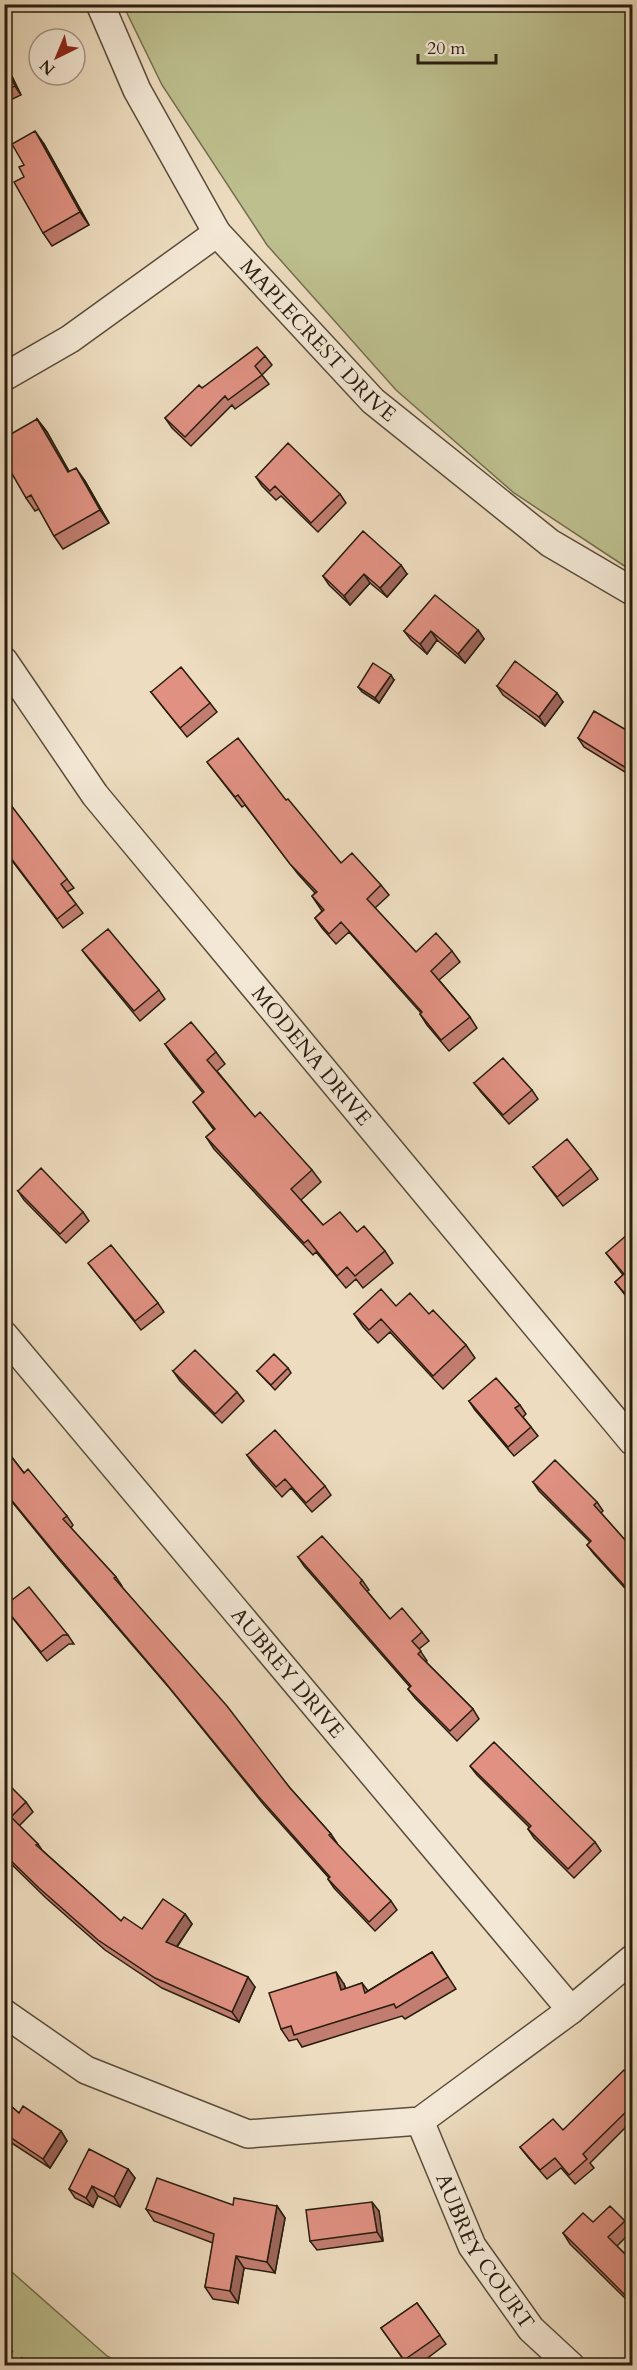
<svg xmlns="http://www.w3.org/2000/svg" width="637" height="2370" font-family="Cardo,serif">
<rect width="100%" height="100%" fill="#eddcbf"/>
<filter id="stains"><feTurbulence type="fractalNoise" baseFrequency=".00333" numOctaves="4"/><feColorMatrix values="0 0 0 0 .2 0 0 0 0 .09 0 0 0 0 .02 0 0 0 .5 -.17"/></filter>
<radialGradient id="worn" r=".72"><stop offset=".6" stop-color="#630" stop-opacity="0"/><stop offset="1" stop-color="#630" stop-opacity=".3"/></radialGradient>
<path fill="#bdbf8e" stroke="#736e4f" stroke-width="1.5" d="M 123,5 L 632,5 L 632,571 L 514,493 L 396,390 L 267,245 L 162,85 Z
M 5,2266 L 107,2356 L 123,2365 L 5,2365 Z"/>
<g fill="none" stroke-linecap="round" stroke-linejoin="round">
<g stroke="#5a4d3c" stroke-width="30">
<g id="street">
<path id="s1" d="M 100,4 L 137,90 L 217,233 L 373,401 L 550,543 L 632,591"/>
<path d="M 4,377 L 70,339 L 217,233"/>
<path id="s2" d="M 4,661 L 95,795 L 632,1441"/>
<path id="s3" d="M 4,1335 L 571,2010"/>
<path d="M 4,2013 L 86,2070 L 248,2134 L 420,2121 L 571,2010 L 632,1959"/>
<path id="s4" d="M 420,2121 L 472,2246 L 531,2329 L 571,2366"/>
</g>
</g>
<use href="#street" stroke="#f3e8d5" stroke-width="27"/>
<path stroke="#291d10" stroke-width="4.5" stroke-dasharray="10 10" stroke-linecap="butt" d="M 4,2347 L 31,2366"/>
</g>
<path fill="#c17d70" stroke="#291d10" stroke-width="1.5" d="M 4,60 L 21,95 L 4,103 Z
M 44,144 L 89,225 L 52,246 L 43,233 L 24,177 L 24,165 Z
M 265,356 L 272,365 L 262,375 L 269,384 L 235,409 L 232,405 L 191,446 L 172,428 L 165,418 L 202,388 Z
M 37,419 L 47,432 L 69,472 L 85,481 L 109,523 L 63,549 L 54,536 L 39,509 L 35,511 L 26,498 Z
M 256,477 L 340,494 L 346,503 L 318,532 L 281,496 L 276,500 L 262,486 Z
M 407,574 L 387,597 L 370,583 L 350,605 L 329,585 L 323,576 Z
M 478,630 L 484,639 L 465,663 L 437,640 L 427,654 L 411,640 L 404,631 Z
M 394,680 L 379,703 L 362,692 L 358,687 Z
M 497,686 L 563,702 L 545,726 L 503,695 Z
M 151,692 L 210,703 L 217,712 L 187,737 Z
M 633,734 L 633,777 L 584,747 L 578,738 Z
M 207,762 L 286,800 L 341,863 L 381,885 L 389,895 L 375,908 L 416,952 L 452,951 L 460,962 L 439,980 L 470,1017 L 477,1028 L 449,1051 L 427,1025 L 420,1014 L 421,1013 L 349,932 L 336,944 L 322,928 L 315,918 L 322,911 L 312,896 L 315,893 L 298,874 L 245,805 L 242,807 Z
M 4,850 L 67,879 L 74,888 L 67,892 L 83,913 L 63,928 Z
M 82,950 L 159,990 L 165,999 L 140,1021 L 89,959 Z
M 165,1044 L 216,1052 L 225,1064 L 217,1071 L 255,1117 L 312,1170 L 321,1182 L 301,1200 L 323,1225 L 357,1232 L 385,1251 L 393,1263 L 363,1288 L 356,1279 L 346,1288 L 316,1252 L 313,1255 L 214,1149 L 206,1137 L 214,1130 L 193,1102 L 203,1093 L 173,1056 Z
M 474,1083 L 532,1090 L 538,1099 L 509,1124 L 481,1092 Z
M 533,1167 L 591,1169 L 598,1179 L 563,1206 Z
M 18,1191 L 83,1212 L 89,1221 L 66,1243 L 24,1200 Z
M 633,1239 L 633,1305 L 615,1282 L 623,1275 L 606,1253 Z
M 88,1263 L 158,1303 L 164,1312 L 141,1330 Z
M 396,1306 L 429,1314 L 466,1345 L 475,1358 L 443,1389 L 390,1332 L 378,1343 L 363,1327 L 354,1314 Z
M 288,1368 L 291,1373 L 275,1390 L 257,1371 Z
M 173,1371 L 237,1392 L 244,1401 L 222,1423 L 180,1381 Z
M 469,1401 L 520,1405 L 526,1414 L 523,1417 L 538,1436 L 514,1456 L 475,1410 Z
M 4,1447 L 24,1473 L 67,1516 L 73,1525 L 71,1528 L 116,1577 L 122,1586 L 122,1587 L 290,1788 L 331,1834 L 337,1843 L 337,1844 L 391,1901 L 397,1910 L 375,1931 L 334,1888 L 328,1879 L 329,1878 L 264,1805 L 171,1690 L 61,1562 L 4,1492 Z
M 247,1455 L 325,1486 L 331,1495 L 312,1512 L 291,1488 L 282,1497 L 253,1464 Z
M 533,1482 L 597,1502 L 603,1511 L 601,1513 L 633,1549 L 633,1597 L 594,1554 L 587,1545 L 590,1542 L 539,1491 Z
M 298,1557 L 362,1580 L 369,1590 L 367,1591 L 390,1619 L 422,1632 L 429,1641 L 419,1649 L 427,1661 L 426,1662 L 473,1709 L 479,1719 L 457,1741 L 415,1698 L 408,1689 L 410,1687 L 304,1566 Z
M 4,1607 L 68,1635 L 74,1644 L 69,1644 L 47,1661 Z
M 470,1766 L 595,1842 L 601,1851 L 574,1878 L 534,1838 L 528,1829 L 529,1827 L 477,1775 Z
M 4,1787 L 26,1802 L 33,1812 L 19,1826 L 38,1844 L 42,1850 L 121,1921 L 142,1929 L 185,1914 L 192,1924 L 177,1947 L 255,1987 L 239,2022 L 162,1988 L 105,1950 L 46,1898 L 4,1857 Z
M 432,1952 L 456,1989 L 405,2019 L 402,2016 L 302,2047 L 297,2039 L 289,2041 L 281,2029 L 344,1984 L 346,1989 L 362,1983 L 368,1991 Z
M 633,2078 L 633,2120 L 590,2163 L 594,2168 L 575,2184 L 561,2168 L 547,2179 L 527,2156 L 520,2147 L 563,2130 Z
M 4,2100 L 19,2113 L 61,2131 L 67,2141 L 50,2168 L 4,2138 Z
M 128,2169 L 135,2178 L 120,2207 L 98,2196 L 93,2207 L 75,2198 L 69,2189 Z
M 233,2205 L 277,2206 L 285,2218 L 275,2273 L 244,2268 L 238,2303 L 213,2299 L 205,2287 L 213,2243 L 154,2221 L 146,2209 Z
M 379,2211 L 383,2241 L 317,2250 L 310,2241 Z
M 625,2221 L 632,2231 L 617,2246 L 633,2262 L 633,2306 L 570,2244 L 563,2233 L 593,2222 Z
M 417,2303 L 446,2344 L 417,2366 L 408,2366 L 381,2328 Z"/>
<path fill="#9d665b" stroke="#291d10" stroke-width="1.5" d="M 4,60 L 21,95 L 15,86 L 4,64 Z
M 35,131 L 44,144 L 89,225 L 80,212 Z
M 37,419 L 47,432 L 77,485 L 68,472 Z
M 76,468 L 85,481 L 109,523 L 100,510 Z
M 401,565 L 407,574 L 387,597 L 380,588 Z
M 364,574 L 370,583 L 350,605 L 344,596 Z
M 478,630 L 484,639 L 465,663 L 458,654 Z
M 431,631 L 437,640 L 427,654 L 420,644 Z
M 391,675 L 394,680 L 379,703 L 375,698 Z
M 557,693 L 563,702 L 545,726 L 539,717 Z
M 185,1914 L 192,1924 L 173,1952 L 166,1942 Z
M 336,1972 L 344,1984 L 350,2002 L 341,1990 Z
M 248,1977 L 255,1987 L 239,2022 L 232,2012 Z
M 61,2131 L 67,2141 L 50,2168 L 43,2159 Z
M 128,2169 L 135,2178 L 120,2207 L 114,2197 Z
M 92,2186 L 98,2196 L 93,2207 L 86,2198 Z
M 372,2202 L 379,2211 L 383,2241 L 377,2232 Z
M 277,2206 L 285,2218 L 275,2273 L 267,2262 Z
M 236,2256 L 244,2268 L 238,2303 L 230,2291 Z"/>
<path fill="#e09182" stroke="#291d10" stroke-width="1.5" d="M 4,64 L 15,86 L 4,91 Z
M 35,131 L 80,212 L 43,233 L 14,182 L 24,177 L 19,167 L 24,165 L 12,144 Z
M 257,347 L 265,356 L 255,366 L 262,375 L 228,400 L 225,396 L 185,437 L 165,418 L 199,385 L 202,388 Z
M 37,419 L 68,472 L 76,468 L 100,510 L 54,536 L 31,495 L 26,498 L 4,460 L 4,438 Z
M 288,443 L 340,494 L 311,523 L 275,486 L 270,491 L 256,477 Z
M 363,531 L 401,565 L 380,588 L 364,574 L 344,596 L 323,576 Z
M 435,595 L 478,630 L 458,654 L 431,631 L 420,644 L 404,631 Z
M 515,661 L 557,693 L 539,717 L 497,686 Z
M 373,663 L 391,675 L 375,698 L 358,687 Z
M 181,667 L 210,703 L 180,728 L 151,692 Z
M 594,711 L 633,734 L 633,769 L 631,771 L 578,738 Z
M 238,738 L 286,800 L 288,799 L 341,863 L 352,853 L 381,885 L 367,899 L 416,952 L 436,933 L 452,951 L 431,971 L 470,1017 L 441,1040 L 420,1014 L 422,1012 L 341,922 L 329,934 L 315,918 L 324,910 L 312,896 L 317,892 L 290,864 L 238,795 L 235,797 L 207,762 Z
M 4,796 L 67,879 L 61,884 L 76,904 L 57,919 L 4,849 Z
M 108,929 L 159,990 L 134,1011 L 82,950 Z
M 191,1022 L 216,1052 L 207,1060 L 255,1117 L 260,1112 L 312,1170 L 291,1189 L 323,1225 L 340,1212 L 357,1232 L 364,1226 L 385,1251 L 355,1276 L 347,1267 L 337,1276 L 308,1240 L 304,1243 L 206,1137 L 215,1129 L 193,1102 L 204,1092 L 165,1044 Z
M 503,1058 L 532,1090 L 503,1115 L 474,1083 Z
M 567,1139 L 591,1169 L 557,1197 L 533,1167 Z
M 41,1168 L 83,1212 L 60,1234 L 18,1191 Z
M 628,1234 L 633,1239 L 633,1303 L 615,1282 L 624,1274 L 606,1253 Z
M 111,1245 L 158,1303 L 135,1321 L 88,1263 Z
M 381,1289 L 396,1306 L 410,1293 L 429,1314 L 433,1310 L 466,1345 L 433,1376 L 381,1319 L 369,1330 L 354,1314 Z
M 195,1350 L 237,1392 L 215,1414 L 173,1371 Z
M 274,1354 L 288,1368 L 271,1385 L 257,1371 Z
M 496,1378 L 520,1405 L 515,1408 L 531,1427 L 508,1447 L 469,1401 Z
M 275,1430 L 325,1486 L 306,1503 L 285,1479 L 276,1487 L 247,1455 Z
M 4,1447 L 24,1473 L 28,1469 L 67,1516 L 63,1519 L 116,1577 L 114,1578 L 227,1706 L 290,1788 L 331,1834 L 329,1835 L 391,1901 L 369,1922 L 328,1879 L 330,1877 L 258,1796 L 164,1681 L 54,1552 L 4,1491 Z
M 555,1460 L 597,1502 L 594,1505 L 633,1549 L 633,1595 L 587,1545 L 591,1541 L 533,1482 Z
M 322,1536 L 362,1580 L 360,1583 L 390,1619 L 402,1608 L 422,1632 L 412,1641 L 421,1651 L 418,1654 L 473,1709 L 450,1731 L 408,1689 L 411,1686 L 298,1557 Z
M 29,1587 L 68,1635 L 63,1635 L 41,1652 L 4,1607 L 4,1606 Z
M 494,1742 L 595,1842 L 568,1869 L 528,1829 L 531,1826 L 470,1766 Z
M 8,1784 L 26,1802 L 11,1817 L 38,1844 L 36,1845 L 121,1921 L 124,1917 L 142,1929 L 163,1899 L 185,1914 L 166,1942 L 248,1977 L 232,2012 L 155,1978 L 98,1940 L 39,1888 L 4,1854 L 4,1787 Z
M 432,1952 L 448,1977 L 396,2008 L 394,2004 L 294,2035 L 291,2026 L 281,2029 L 269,1993 L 336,1972 L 341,1990 L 362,1983 L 365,1993 Z
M 624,2070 L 633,2078 L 633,2105 L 583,2154 L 587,2159 L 569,2175 L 555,2158 L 540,2170 L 520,2147 L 553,2119 L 563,2130 Z
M 4,2100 L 19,2113 L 23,2106 L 61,2131 L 43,2159 L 4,2133 Z
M 89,2149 L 128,2169 L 114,2197 L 92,2186 L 86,2198 L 69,2189 Z
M 157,2178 L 233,2205 L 234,2198 L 277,2206 L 267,2262 L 236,2256 L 230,2291 L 205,2287 L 214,2234 L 146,2209 Z
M 372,2202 L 377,2232 L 310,2241 L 306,2210 Z
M 610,2206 L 625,2221 L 608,2237 L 633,2262 L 633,2303 L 563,2233 L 583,2213 L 593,2222 Z
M 417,2303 L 440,2335 L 404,2360 L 381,2328 Z"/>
<g text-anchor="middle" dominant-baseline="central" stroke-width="4.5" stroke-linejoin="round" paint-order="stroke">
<g font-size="21" fill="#291d10" stroke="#f3e8d5">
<text stroke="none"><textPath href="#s1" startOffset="405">MAPLECREST DRIVE</textPath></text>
<text stroke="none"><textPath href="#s2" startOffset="501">MODENA DRIVE</textPath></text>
<text stroke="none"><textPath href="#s3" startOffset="441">AUBREY DRIVE</textPath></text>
<text stroke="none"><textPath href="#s4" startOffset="146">AUBREY COURT</textPath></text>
</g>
</g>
<rect width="637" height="2370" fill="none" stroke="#eddcbf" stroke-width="24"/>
<rect x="6" y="6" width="625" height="2358" fill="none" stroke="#291d10" stroke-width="3"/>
<rect x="12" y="12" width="613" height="2346" fill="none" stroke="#291d10" stroke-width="1.5"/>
<g transform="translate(57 57) rotate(223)"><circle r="28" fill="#f3e8d5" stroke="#a29786" stroke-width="1.5"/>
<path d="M0-4.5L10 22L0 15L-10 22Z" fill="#8f2418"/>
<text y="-9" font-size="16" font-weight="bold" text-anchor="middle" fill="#291d10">N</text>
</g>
<path d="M418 54v9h78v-9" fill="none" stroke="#291d10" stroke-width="3"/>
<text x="427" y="54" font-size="18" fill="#291d10" stroke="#f3e8d5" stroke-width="4.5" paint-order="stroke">20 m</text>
<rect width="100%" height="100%" filter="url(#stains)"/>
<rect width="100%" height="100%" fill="url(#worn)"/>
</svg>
